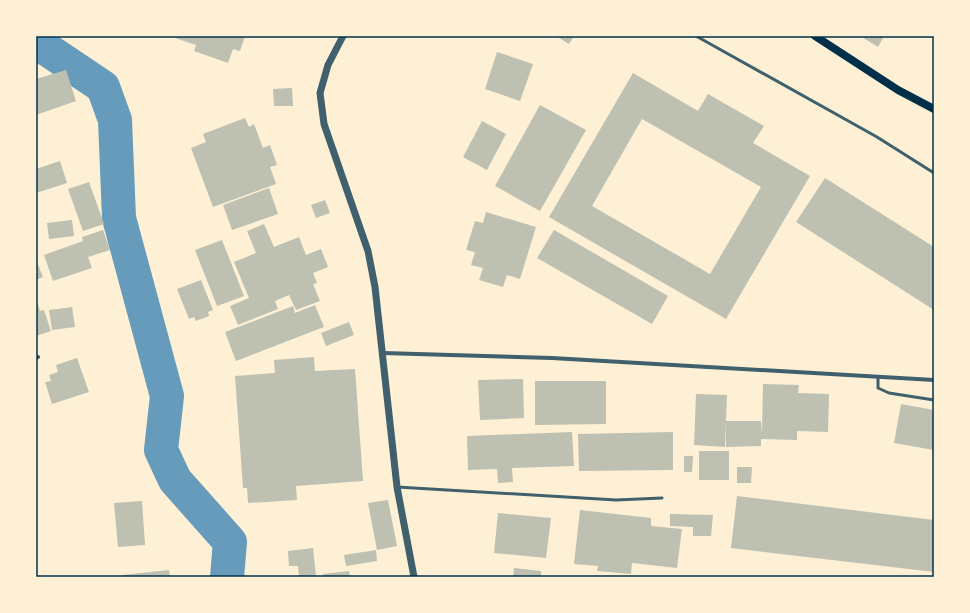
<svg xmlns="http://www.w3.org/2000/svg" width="970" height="613" font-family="Ubuntu,sans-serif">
<rect width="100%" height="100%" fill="#fdf0d5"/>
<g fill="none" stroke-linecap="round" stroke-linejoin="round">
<path stroke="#669bbc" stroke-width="34" d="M 36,42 L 103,87 L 115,120 L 119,218 L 167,396 L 161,450 L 175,480 L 230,542 L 227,577"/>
</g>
<path fill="#bec0b2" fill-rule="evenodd" d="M 175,36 L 245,36 L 240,51 L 233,49 L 228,63 L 194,51 L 196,45 L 175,38 Z
M 556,36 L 574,36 L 569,44 Z
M 860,36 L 884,36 L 878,47 Z
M 497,52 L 533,64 L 520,101 L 485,89 Z
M 66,70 L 76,101 L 36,115 L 36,79 Z
M 633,73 L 698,111 L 708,94 L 764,126 L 753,143 L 810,176 L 726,319 L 549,217 ZM 642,119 L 761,187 L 710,274 L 592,206 Z
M 292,88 L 293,106 L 274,106 L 273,89 Z
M 540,105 L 586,130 L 540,211 L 495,186 Z
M 245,118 L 249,127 L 254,124 L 263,148 L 270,145 L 277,165 L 270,167 L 276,184 L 213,207 L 191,148 L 206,142 L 203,134 Z
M 482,121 L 506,134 L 487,170 L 463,157 Z
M 60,161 L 67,183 L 36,193 L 36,169 Z
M 825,178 L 934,247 L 934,310 L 796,222 Z
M 89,182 L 104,224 L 83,231 L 68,189 Z
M 269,188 L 278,214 L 232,230 L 223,205 Z
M 325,200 L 330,213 L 316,218 L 311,205 Z
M 486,212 L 536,227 L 520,279 L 507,275 L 503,287 L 479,280 L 483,268 L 471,265 L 475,252 L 466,250 L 475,221 L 483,223 Z
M 72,220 L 74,236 L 49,239 L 47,223 Z
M 264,224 L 274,247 L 299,237 L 306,255 L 321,249 L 328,267 L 313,273 L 317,283 L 313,284 L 320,301 L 296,310 L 289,295 L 275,301 L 278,309 L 238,325 L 230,306 L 249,298 L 234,262 L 256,253 L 247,231 Z
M 103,230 L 110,250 L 88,257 L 92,268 L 53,281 L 44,255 L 83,241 L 82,237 Z
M 554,230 L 668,296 L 652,324 L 537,258 Z
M 222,240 L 244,296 L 217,306 L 195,250 Z
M 36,262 L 37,262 L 43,277 L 36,280 Z
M 201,280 L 213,310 L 208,312 L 209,316 L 196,321 L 194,317 L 189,319 L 177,289 Z
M 36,304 L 38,304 L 40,311 L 44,310 L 51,331 L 36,336 Z
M 315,305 L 324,327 L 236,361 L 225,332 L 293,306 L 295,313 Z
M 72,307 L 75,327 L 52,330 L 49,310 Z
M 349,322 L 354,335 L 326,346 L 321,333 Z
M 314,357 L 315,371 L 355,369 L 363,481 L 296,486 L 297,500 L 248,503 L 247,488 L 243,488 L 235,376 L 275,373 L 274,360 Z
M 77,358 L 89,392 L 52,404 L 45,382 L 51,381 L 49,375 L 58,372 L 56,365 Z
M 523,379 L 524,418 L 480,420 L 478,380 Z
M 535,381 L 606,381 L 606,424 L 535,425 Z
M 763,384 L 799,385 L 798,393 L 829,394 L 828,432 L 797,431 L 797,440 L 761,439 L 761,446 L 726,447 L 726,421 L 761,421 L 762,433 Z
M 696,394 L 727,395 L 725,447 L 694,445 Z
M 901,404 L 934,410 L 934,450 L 894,443 Z
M 572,432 L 574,466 L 512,468 L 513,482 L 498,483 L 497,469 L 468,470 L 467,436 Z
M 673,432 L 673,470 L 579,471 L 578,434 Z
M 699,451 L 729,451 L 729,480 L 699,480 Z
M 684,456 L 693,456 L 692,472 L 684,472 Z
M 737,467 L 752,467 L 751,483 L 737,483 Z
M 737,496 L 934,520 L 934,572 L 731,548 Z
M 388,500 L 397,546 L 377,550 L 368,503 Z
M 142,501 L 145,545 L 118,547 L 114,503 Z
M 580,510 L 651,518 L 651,526 L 682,529 L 677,568 L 632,563 L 631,574 L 597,571 L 598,566 L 574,564 Z
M 498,513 L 551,518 L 546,558 L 494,553 Z
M 670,514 L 713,515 L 711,536 L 693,536 L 693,527 L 670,526 Z
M 313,548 L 316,576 L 299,577 L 298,566 L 289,566 L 288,551 Z
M 376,550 L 377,561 L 346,566 L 344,555 Z
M 514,568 L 541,571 L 541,577 L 513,577 Z
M 169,570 L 170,577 L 123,577 L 122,575 Z
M 349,571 L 350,577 L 324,577 L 323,574 Z"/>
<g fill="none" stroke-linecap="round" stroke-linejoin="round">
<path stroke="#3f606c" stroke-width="3" d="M 696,36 L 877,137 L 934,173
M 878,377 L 878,388 L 889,393 L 934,400
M 397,487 L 616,500 L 662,498"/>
<path stroke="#3f606c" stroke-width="4" d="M 383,353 L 552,358 L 934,380
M 36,358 L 38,357"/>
<path stroke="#3f606c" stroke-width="7" d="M 343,36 L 328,65 L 320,93 L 324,124 L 368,251 L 375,287 L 397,487 L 414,577"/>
<path stroke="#003049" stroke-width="8" d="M 815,36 L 898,90 L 934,109"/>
</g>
<rect width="970" height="613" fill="none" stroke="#fdf0d5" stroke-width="74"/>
<rect x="37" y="37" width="896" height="539" fill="none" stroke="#003049" stroke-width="1.5"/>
</svg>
